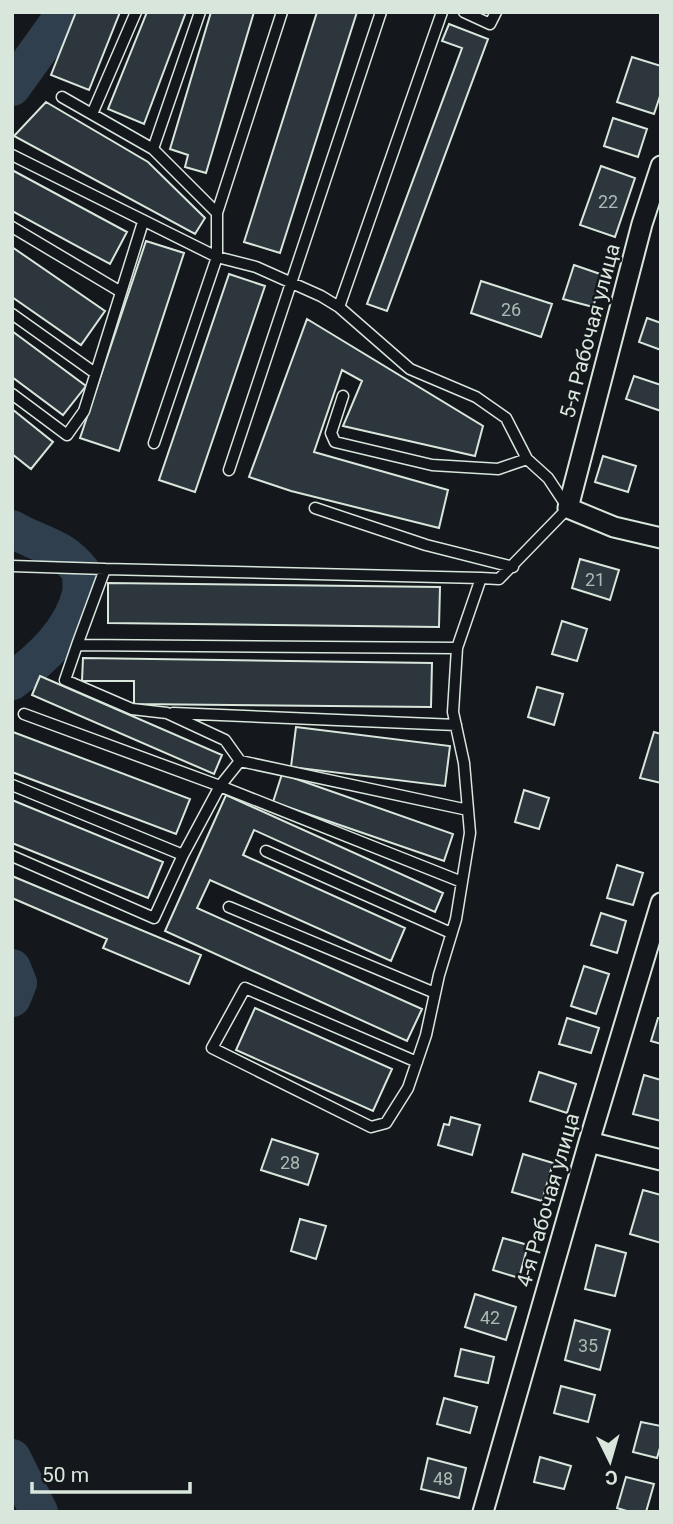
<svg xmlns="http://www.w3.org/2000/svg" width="673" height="1524" font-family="Roboto,sans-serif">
<rect width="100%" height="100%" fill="#14181c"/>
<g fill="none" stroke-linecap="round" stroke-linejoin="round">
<path stroke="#2f3f4d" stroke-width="38" d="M 12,87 L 66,12
M 12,529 C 39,545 60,545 81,571 C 81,578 82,587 81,594 C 72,632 41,659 12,681
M 12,968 L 18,983 L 12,998
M 12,1458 L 39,1512"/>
</g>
<path fill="#2c363c" stroke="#d8e6dc" stroke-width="2" d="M 76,12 L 120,12 L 89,90 L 51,75 Z
M 147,12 L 186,12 L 144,124 L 108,109 Z
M 211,12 L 254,12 L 206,173 L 185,167 L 188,155 L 170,149 Z
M 317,12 L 357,12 L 280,253 L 244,242 Z
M 449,24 L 488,39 L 387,311 L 367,304 L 462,48 L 442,41 Z
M 632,57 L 661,66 L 661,93 L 654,114 L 617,102 Z
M 46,102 L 148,162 L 205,218 L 195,234 L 14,136 Z
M 613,118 L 647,129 L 638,157 L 604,146 Z
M 601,166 L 635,178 L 615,237 L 580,225 Z
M 12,170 L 127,232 L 110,264 L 12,211 Z
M 146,241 L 184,253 L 119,451 L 80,438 Z
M 12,247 L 105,311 L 81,345 L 12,297 Z
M 574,265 L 603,275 L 593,307 L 563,299 Z
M 229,274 L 265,286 L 195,492 L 159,480 Z
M 481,281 L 552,304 L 541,337 L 471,313 Z
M 647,318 L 661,323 L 661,350 L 639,342 Z
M 307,319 L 483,426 L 475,456 L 343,426 L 362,381 L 342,370 L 314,452 L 448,490 L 439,528 L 291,491 L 249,477 Z
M 12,331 L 86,386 L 63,415 L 12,377 Z
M 634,376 L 661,385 L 661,411 L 626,399 Z
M 12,409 L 53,442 L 31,469 L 12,454 Z
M 603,456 L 636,466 L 628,492 L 595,482 Z
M 580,559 L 619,570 L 610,600 L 572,588 Z
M 108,583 L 440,587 L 439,627 L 108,623 Z
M 562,621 L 587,629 L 577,661 L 552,654 Z
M 83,658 L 432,663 L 431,707 L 134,704 L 134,681 L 82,681 Z
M 40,676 L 222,755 L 214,774 L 32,695 Z
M 537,687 L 563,694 L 554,725 L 528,717 Z
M 296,727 L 450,746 L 445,786 L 291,767 Z
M 13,732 L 190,799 L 176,834 L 12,772 Z
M 654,732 L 661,734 L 661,783 L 640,778 Z
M 282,774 L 453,834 L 444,861 L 273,802 Z
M 524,790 L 549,798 L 539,829 L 515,822 Z
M 226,795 L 443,893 L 435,912 L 254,830 L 243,855 L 405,928 L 391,961 L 210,880 L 197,908 L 422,1009 L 407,1041 L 165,931 Z
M 12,800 L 163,862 L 148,898 L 12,843 Z
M 617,865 L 643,873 L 633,905 L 607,898 Z
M 12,876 L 201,955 L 189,984 L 103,948 L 107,939 L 12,898 Z
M 601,913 L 626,921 L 617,953 L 591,945 Z
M 584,966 L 609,974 L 596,1014 L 571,1006 Z
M 255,1008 L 392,1069 L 373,1111 L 236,1050 Z
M 567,1018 L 599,1028 L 591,1053 L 559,1044 Z
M 658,1018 L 661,1018 L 661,1044 L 651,1041 Z
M 539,1072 L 576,1084 L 567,1113 L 530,1101 Z
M 644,1075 L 661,1080 L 661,1121 L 633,1114 Z
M 451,1117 L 480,1125 L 472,1155 L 438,1145 L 444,1124 L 449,1125 Z
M 272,1139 L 318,1154 L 308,1185 L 261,1170 Z
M 523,1154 L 553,1163 L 542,1201 L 512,1192 Z
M 643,1190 L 661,1195 L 661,1243 L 630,1234 Z
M 300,1219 L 326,1226 L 316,1259 L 291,1251 Z
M 503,1238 L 528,1245 L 519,1278 L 493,1270 Z
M 596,1245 L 626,1253 L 615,1296 L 585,1289 Z
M 475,1294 L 516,1307 L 506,1340 L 465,1327 Z
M 575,1320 L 610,1330 L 600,1370 L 565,1360 Z
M 461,1349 L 494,1357 L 488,1383 L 455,1376 Z
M 561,1386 L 595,1395 L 588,1422 L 554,1413 Z
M 444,1398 L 477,1407 L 470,1433 L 437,1424 Z
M 641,1422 L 661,1426 L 661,1444 L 657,1458 L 633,1452 Z
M 540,1457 L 571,1466 L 564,1489 L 534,1482 Z
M 428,1458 L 466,1468 L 459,1498 L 421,1489 Z
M 626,1477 L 654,1484 L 646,1512 L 630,1512 L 617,1508 Z"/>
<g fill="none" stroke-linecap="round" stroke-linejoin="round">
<g stroke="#d8e6dc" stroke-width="13">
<path id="lane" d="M 464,12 L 490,24 L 496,12
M 62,97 L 153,149
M 92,114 L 136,12
M 12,155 L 217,257 L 256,267 L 321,296 L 339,307 L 410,369 L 476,397 L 506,418 L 527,459 L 548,478 L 568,508 L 499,579 L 481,578 L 457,648 L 453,712 L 464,763 L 470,833 L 456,919 L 439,975 L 426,1035 L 408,1088 L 386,1123 L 371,1127 L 212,1048 L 245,988 L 417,1062
M 217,213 L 282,12
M 12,227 L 121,292
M 339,307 L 442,12
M 12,314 L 95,373
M 12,394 L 67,435 L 84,411 L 143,222
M 343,396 L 331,433 L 335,442 L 432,465 L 498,469 L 527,459
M 154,443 L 217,257 L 217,213 L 153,149 L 200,12
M 229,470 L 381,12
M 315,508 L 426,545 L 513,567
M 12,566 L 105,569
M 77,645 L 105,569 L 481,578
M 173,713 L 456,725
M 24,714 L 220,786 L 240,761 L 468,810
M 240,761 L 225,740 L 167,713 L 132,709 L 65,680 L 77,645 L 457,648
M 12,785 L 183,855
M 266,851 L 451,933
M 12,856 L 154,918 L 183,855 L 220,786 L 462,882
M 229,907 L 435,993"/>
</g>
<g stroke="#d8e6dc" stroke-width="23">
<path id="street" d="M 661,166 L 642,224 L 568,508 L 614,527 L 661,538
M 589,1142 L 661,1160
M 483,1512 L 589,1142 L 661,903"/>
</g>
<use href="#lane" stroke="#14181c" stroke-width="10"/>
<use href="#street" stroke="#14181c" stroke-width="19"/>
</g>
<g text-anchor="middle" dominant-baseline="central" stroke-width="5" stroke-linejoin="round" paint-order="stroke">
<g font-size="18" fill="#adbab4">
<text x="608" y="201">22</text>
<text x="511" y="309">26</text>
<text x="595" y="579">21</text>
<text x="290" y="1162">28</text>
<text x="490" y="1317">42</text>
<text x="588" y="1345">35</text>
<text x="443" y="1478">48</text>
</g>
<g font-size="21" fill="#d8e6dc" stroke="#14181c">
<text transform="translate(590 331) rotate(-75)">5-я Рабочая улица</text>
<text transform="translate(548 1200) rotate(-74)">4-я Рабочая улица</text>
</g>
</g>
<rect width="673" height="1524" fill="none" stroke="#d8e6dc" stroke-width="28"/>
<g transform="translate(610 1461) rotate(175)" stroke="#14181c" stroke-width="5" paint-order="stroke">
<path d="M0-5L12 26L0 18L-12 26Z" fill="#d8e6dc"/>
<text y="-10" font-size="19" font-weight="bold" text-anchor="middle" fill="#d8e6dc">С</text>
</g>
<path d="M32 1482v10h158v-10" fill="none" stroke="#d8e6dc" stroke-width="3.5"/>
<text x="42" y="1482" font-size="21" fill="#d8e6dc" stroke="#14181c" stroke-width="5" paint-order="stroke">50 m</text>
</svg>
